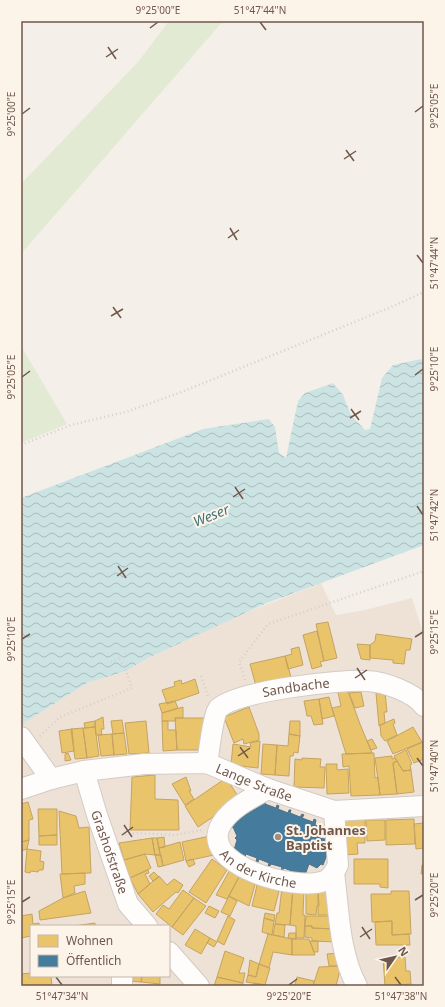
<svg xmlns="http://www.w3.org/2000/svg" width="445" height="1007" font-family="'Noto Sans',sans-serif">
<defs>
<pattern id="water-waves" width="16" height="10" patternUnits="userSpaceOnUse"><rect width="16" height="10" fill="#cce3e4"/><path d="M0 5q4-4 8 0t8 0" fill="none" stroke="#abb"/></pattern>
</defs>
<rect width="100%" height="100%" fill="#f5efe9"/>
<path fill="#eee2d7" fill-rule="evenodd" d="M 321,583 L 336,615 L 365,610 L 412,598 L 424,636 L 424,986 L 21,986 L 21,725 L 87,683 L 126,671 L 148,658 L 230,619 ZM 31,926 L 169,926 L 169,976 L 31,976 Z"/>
<path fill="#e2ead4" d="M 169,21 L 223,21 L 21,254 L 21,184 L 138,62 Z
M 21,346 L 67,424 L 21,443 Z"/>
<path fill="url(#water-waves)" d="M 421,359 L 424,363 L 424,545 L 267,603 L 148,658 L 126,671 L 87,683 L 21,725 L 21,498 L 203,429 L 269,419 L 275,427 L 279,453 L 286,458 L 298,401 L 305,393 L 333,383 L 343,395 L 351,415 L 365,430 L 370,429 L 382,378 L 393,365 Z"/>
<path fill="#e9c46a" stroke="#c5a361" d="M 328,622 L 337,658 L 324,661 L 316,624 Z
M 317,631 L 324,661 L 320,662 L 322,666 L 312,669 L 303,635 Z
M 376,634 L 412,639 L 410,650 L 406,650 L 404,664 L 393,663 L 393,660 L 370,658 L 370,645 L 375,641 Z
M 357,644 L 370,645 L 370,660 L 361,659 Z
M 299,647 L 303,665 L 288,669 L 285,656 L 292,654 L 291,649 Z
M 285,656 L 291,677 L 256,686 L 250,664 Z
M 195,679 L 199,693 L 167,704 L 162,690 L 175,686 L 174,682 L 181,680 L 182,684 Z
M 346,686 L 360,724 L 372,753 L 346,754 L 332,708 L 341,706 L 337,688 Z
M 361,692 L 364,706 L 355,708 L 349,693 Z
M 385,692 L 387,712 L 384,712 L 385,723 L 379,726 L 376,693 Z
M 329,697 L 334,716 L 322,719 L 319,699 Z
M 319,699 L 323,724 L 314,725 L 311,716 L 307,716 L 304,701 Z
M 175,701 L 178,708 L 162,713 L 159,704 Z
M 183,707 L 183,718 L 175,718 L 176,721 L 162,721 L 162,713 Z
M 249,707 L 259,734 L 259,740 L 244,744 L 243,739 L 234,743 L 224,717 Z
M 103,717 L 104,729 L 101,729 L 102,735 L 96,735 L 95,721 Z
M 175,718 L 204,718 L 204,730 L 198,750 L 177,750 Z
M 394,719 L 395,723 L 393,724 L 397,735 L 385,741 L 381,736 L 380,725 Z
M 122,720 L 124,733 L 113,734 L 111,721 Z
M 95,721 L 95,727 L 85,728 L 84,723 Z
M 146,721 L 149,753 L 129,754 L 125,723 Z
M 162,721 L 168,721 L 168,730 L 176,730 L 177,750 L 163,751 Z
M 290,721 L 300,721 L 300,736 L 289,734 Z
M 95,727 L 99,756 L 87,758 L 83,728 Z
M 413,727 L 422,742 L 393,754 L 387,741 Z
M 83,728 L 87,758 L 75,759 L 71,729 Z
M 72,729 L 74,751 L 62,753 L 59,731 Z
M 124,733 L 127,754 L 114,755 L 112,734 Z
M 112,734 L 114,755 L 101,756 L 98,735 Z
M 289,734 L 300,736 L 298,753 L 294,752 L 293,756 L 290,756 L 289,776 L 275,775 L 277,745 L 288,746 Z
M 372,739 L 377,748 L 371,750 L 367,741 Z
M 260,741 L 258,768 L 231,765 L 233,744 L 251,747 L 250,743 Z
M 423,742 L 424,759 L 414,763 L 407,749 Z
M 263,744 L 277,745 L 275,775 L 261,774 Z
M 406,750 L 412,764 L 410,765 L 411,770 L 403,771 L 394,756 Z
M 68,753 L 71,760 L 65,761 L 65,754 Z
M 374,753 L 375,778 L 378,777 L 380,795 L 351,796 L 349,766 L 343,767 L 342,754 Z
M 392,756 L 392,759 L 395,758 L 397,761 L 393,763 L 397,794 L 380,795 L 375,758 Z
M 302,758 L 321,759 L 320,767 L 325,767 L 324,788 L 294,787 L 295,759 L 302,760 Z
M 397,761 L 403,771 L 411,770 L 414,792 L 397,794 L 393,763 Z
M 326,764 L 337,764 L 337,770 L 348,769 L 349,793 L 327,794 Z
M 155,775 L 155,799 L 178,800 L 179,830 L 130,830 L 132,777 Z
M 186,777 L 191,791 L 189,791 L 194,799 L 185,805 L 172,784 Z
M 226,778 L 240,799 L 198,827 L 185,806 Z
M 28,802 L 33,819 L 29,820 L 29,840 L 21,842 L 21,804 Z
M 38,809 L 57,809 L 57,835 L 39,836 Z
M 59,811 L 76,816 L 79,828 L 89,827 L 91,873 L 62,874 Z
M 365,814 L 365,843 L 357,843 L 358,854 L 344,855 L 342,819 Z
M 414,819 L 415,844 L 386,845 L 386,820 Z
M 366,820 L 385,820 L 385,840 L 367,841 Z
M 424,823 L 424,848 L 416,849 L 414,824 Z
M 57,835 L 57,845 L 39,845 L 39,836 Z
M 210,836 L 214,855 L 186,861 L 182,842 Z
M 164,837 L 165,847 L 159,848 L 157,838 Z
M 152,838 L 157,838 L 160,855 L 155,855 Z
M 152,838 L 155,855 L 145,854 L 124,860 L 119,843 Z
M 29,840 L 27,849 L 21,851 L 21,842 Z
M 180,842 L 184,860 L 163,866 L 159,848 Z
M 27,849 L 41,851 L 40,861 L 44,862 L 43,870 L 39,870 L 38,872 L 31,871 L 30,873 L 25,872 Z
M 145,854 L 151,868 L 130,878 L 124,860 Z
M 155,855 L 161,855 L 163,866 L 158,867 Z
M 193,859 L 195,864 L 189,867 L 186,861 Z
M 212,859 L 227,870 L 206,903 L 189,892 Z
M 354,859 L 388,859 L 388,888 L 380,887 L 380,884 L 354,884 Z
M 422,865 L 424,865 L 424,873 L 421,874 Z
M 231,868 L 241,873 L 227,899 L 216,895 Z
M 148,870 L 149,873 L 145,874 L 150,884 L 138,894 L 130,878 Z
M 154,872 L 159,877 L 153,881 L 149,876 Z
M 85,873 L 85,884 L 74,886 L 75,893 L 63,898 L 60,874 Z
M 241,873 L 256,881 L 249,906 L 229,896 Z
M 159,876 L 167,885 L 174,879 L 183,885 L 178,893 L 176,892 L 153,912 L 138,894 Z
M 258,881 L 280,887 L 274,911 L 252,906 Z
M 282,887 L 293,888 L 290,925 L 275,924 L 277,913 L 279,913 Z
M 293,888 L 304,889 L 303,915 L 305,915 L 304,938 L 296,938 L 296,926 L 290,925 Z
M 329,888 L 333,915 L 318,915 L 318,889 Z
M 318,889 L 319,906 L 317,906 L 316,915 L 306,914 L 306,890 Z
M 183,890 L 194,898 L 172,927 L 156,914 L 163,905 L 169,909 Z
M 85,891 L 91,913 L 40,920 L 39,911 L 63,898 Z
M 391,891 L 409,891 L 411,934 L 392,935 L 392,921 L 372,922 L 371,894 L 391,894 Z
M 229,896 L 237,901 L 230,916 L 221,912 Z
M 194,898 L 206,906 L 183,935 L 172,927 Z
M 209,906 L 219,911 L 215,918 L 205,913 Z
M 265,913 L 275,915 L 274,921 L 264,918 Z
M 32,914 L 33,924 L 39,923 L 39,926 L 31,926 L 31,936 L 21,938 L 21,916 Z
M 228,916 L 235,920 L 224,945 L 217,941 Z
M 306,916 L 333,916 L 334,929 L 312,928 L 312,926 L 305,926 Z
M 264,918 L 274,921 L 272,935 L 262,932 Z
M 392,921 L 392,935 L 409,934 L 410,945 L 376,945 L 375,922 Z
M 95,923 L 95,926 L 74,926 Z
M 275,924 L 285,925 L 284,937 L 273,935 Z
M 305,926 L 312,926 L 312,928 L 334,929 L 336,942 L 312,941 L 312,938 L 305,937 Z
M 195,929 L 210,938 L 201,954 L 185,945 Z
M 289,933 L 296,933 L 296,939 L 288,938 Z
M 268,934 L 292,939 L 292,955 L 273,952 L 269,968 L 259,964 Z
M 210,938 L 217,942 L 214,947 L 207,943 Z
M 292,939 L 309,939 L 315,955 L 292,955 Z
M 310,941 L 318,941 L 318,952 L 314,952 Z
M 225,951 L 244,958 L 239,973 L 245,973 L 243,983 L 217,977 Z
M 338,953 L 341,966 L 329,966 L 327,954 Z
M 405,957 L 406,971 L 410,971 L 411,984 L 385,986 L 383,958 Z
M 250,960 L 259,964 L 256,977 L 248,975 Z
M 259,964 L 270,968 L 265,985 L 246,982 L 248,975 L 256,977 Z
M 341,966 L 336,986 L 313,986 L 319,967 Z
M 31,973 L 31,976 L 51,976 L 52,986 L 21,986 L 21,974 Z
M 130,976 L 142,976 L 141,982 L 129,981 Z
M 142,976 L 160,976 L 160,984 L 141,982 Z
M 217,977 L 243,983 L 242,986 L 214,986 Z
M 297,977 L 314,981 L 313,986 L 289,986 L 289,984 L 295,985 Z
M 254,983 L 265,985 L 270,986 L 253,986 Z"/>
<path fill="#457b9d" stroke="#527085" d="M 252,799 L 264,803 L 265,800 L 266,801 L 265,804 L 276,808 L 277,805 L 279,806 L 278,809 L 288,813 L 289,810 L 291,810 L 290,813 L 300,817 L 302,814 L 304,815 L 302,818 L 313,822 L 314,819 L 316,820 L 315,825 L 323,828 L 319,838 L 325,839 L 324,845 L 330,847 L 323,865 L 321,864 L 317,868 L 309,864 L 305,875 L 297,872 L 293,875 L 294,872 L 284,868 L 282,871 L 281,870 L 282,867 L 271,864 L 270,866 L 268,866 L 269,863 L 259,859 L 258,862 L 256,861 L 257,858 L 246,854 L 245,857 L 233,853 L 237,840 L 235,838 L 237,836 L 233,827 L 230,828 L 230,826 L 233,825 L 236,817 Z"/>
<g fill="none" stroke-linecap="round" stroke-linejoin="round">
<g stroke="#d2cbc4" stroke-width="22">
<g id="minor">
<path d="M 21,737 L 51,779"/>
<path id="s1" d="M 207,763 C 209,752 213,716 218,709 C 234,691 342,679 367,681 C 385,682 413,692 424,706"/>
<path id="s2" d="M 84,771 L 97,815 L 128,904 L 147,926"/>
<path id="s3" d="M 21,789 L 51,779 L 84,771 L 144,764 L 207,763 L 268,789 L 334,811 L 424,806"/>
<path id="s4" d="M 268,789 C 252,798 232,807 222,823 C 195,865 297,892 324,881 C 331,879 335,871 338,865 L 334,811"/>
<path d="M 334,873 C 339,910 339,953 357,986"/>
<path d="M 169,952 L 199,986"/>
<path d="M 122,986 L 122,976"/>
</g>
</g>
<path stroke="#d5cfca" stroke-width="2.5" stroke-dasharray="1 3" stroke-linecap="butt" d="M 21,445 L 71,425 L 126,412 L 179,393 L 389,308 L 424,292
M 111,662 L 127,654
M 201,676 L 208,696
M 245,680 L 239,662 L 268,624 L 424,571
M 40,736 L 60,717 L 132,688 L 126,671 L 119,658
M 121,835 L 137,833 L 175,835 L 202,830"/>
<use href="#minor" stroke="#fefdfc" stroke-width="20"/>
</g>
<path fill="none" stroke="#70574c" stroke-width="1.5" d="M 260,22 L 266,30M 150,28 L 158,22M 108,47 L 116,59M 106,57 L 118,49M 415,112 L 423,106M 22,114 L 30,108M 346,150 L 354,161M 344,159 L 356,151M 230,228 L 237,240M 228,238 L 239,230M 417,255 L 423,263M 113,307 L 121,318M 111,316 L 123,309M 415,375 L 423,369M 22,377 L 30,371M 351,409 L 359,420M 350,418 L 361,411M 235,487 L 243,499M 233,497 L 245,489M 417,506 L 423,515M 118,566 L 126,578M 117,576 L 128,568M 415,637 L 423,632M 22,639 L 30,634M 357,668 L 365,680M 355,678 L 367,670M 240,747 L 248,758M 238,756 L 250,748M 417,758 L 423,766M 124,825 L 132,837M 122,835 L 133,827M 415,900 L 423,895M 22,902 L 30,897M 362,927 L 370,939M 360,937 L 372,929M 56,977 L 62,985M 395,977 L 401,985M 289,985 L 297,979"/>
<circle fill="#9f8c83" stroke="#fdf4e9" stroke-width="1.5" cx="278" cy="837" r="4"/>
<g text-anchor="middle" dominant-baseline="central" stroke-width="4" stroke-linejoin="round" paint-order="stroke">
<g font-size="13" fill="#70574c" stroke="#fdf4e9">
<text stroke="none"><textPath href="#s1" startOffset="137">Sandbache</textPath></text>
<text stroke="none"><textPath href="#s3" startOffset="240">Lange Straße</textPath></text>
<text stroke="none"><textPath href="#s2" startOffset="85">Grashofstraße</textPath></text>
<text stroke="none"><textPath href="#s4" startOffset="129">An der Kirche</textPath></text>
</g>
<g font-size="13" font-weight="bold" fill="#70574c" stroke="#fdf4e9" text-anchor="start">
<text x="286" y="830">St. Johannes<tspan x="286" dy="15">Baptist</tspan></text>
</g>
<g font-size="14" font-style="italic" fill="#44757b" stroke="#fdf4e9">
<text transform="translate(211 515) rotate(-22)">Weser</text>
</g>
</g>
<rect width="445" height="1007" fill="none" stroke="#fdf4e9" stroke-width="44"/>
<rect x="30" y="925" width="140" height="52" fill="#fdf4e9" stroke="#c5b5aa"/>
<rect x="38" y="935" width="20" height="12" fill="#e9c46a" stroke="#c5b5aa"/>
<text x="66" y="945" font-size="12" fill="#70574c">Wohnen</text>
<rect x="38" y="955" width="20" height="12" fill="#457b9d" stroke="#c5b5aa"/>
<text x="66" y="965" font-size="12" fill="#70574c">Öffentlich</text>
<g transform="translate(395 957) rotate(56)" stroke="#fdf4e9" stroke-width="3" paint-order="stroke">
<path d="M0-3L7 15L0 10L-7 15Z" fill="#70574c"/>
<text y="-6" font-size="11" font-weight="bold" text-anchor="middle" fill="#70574c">N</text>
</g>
<rect x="22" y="22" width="401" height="963" fill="none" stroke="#70574c" stroke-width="1.5"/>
<g font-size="10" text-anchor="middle" fill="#70574c">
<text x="158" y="14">9°25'00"E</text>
<text x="260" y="14">51°47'44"N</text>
<text transform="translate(434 106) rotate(-90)" y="4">9°25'05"E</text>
<text transform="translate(11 114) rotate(-90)" y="4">9°25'00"E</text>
<text transform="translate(434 263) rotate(-90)" y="4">51°47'44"N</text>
<text transform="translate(434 369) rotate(-90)" y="4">9°25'10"E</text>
<text transform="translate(11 377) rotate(-90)" y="4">9°25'05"E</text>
<text transform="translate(434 515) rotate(-90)" y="4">51°47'42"N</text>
<text transform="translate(434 632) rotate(-90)" y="4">9°25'15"E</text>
<text transform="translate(11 639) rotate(-90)" y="4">9°25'10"E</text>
<text transform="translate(434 766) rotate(-90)" y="4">51°47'40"N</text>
<text transform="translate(434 895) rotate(-90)" y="4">9°25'20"E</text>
<text transform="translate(11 902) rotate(-90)" y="4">9°25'15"E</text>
<text x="62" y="1000">51°47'34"N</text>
<text x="289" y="1000">9°25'20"E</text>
<text x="401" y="1000">51°47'38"N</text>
</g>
</svg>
